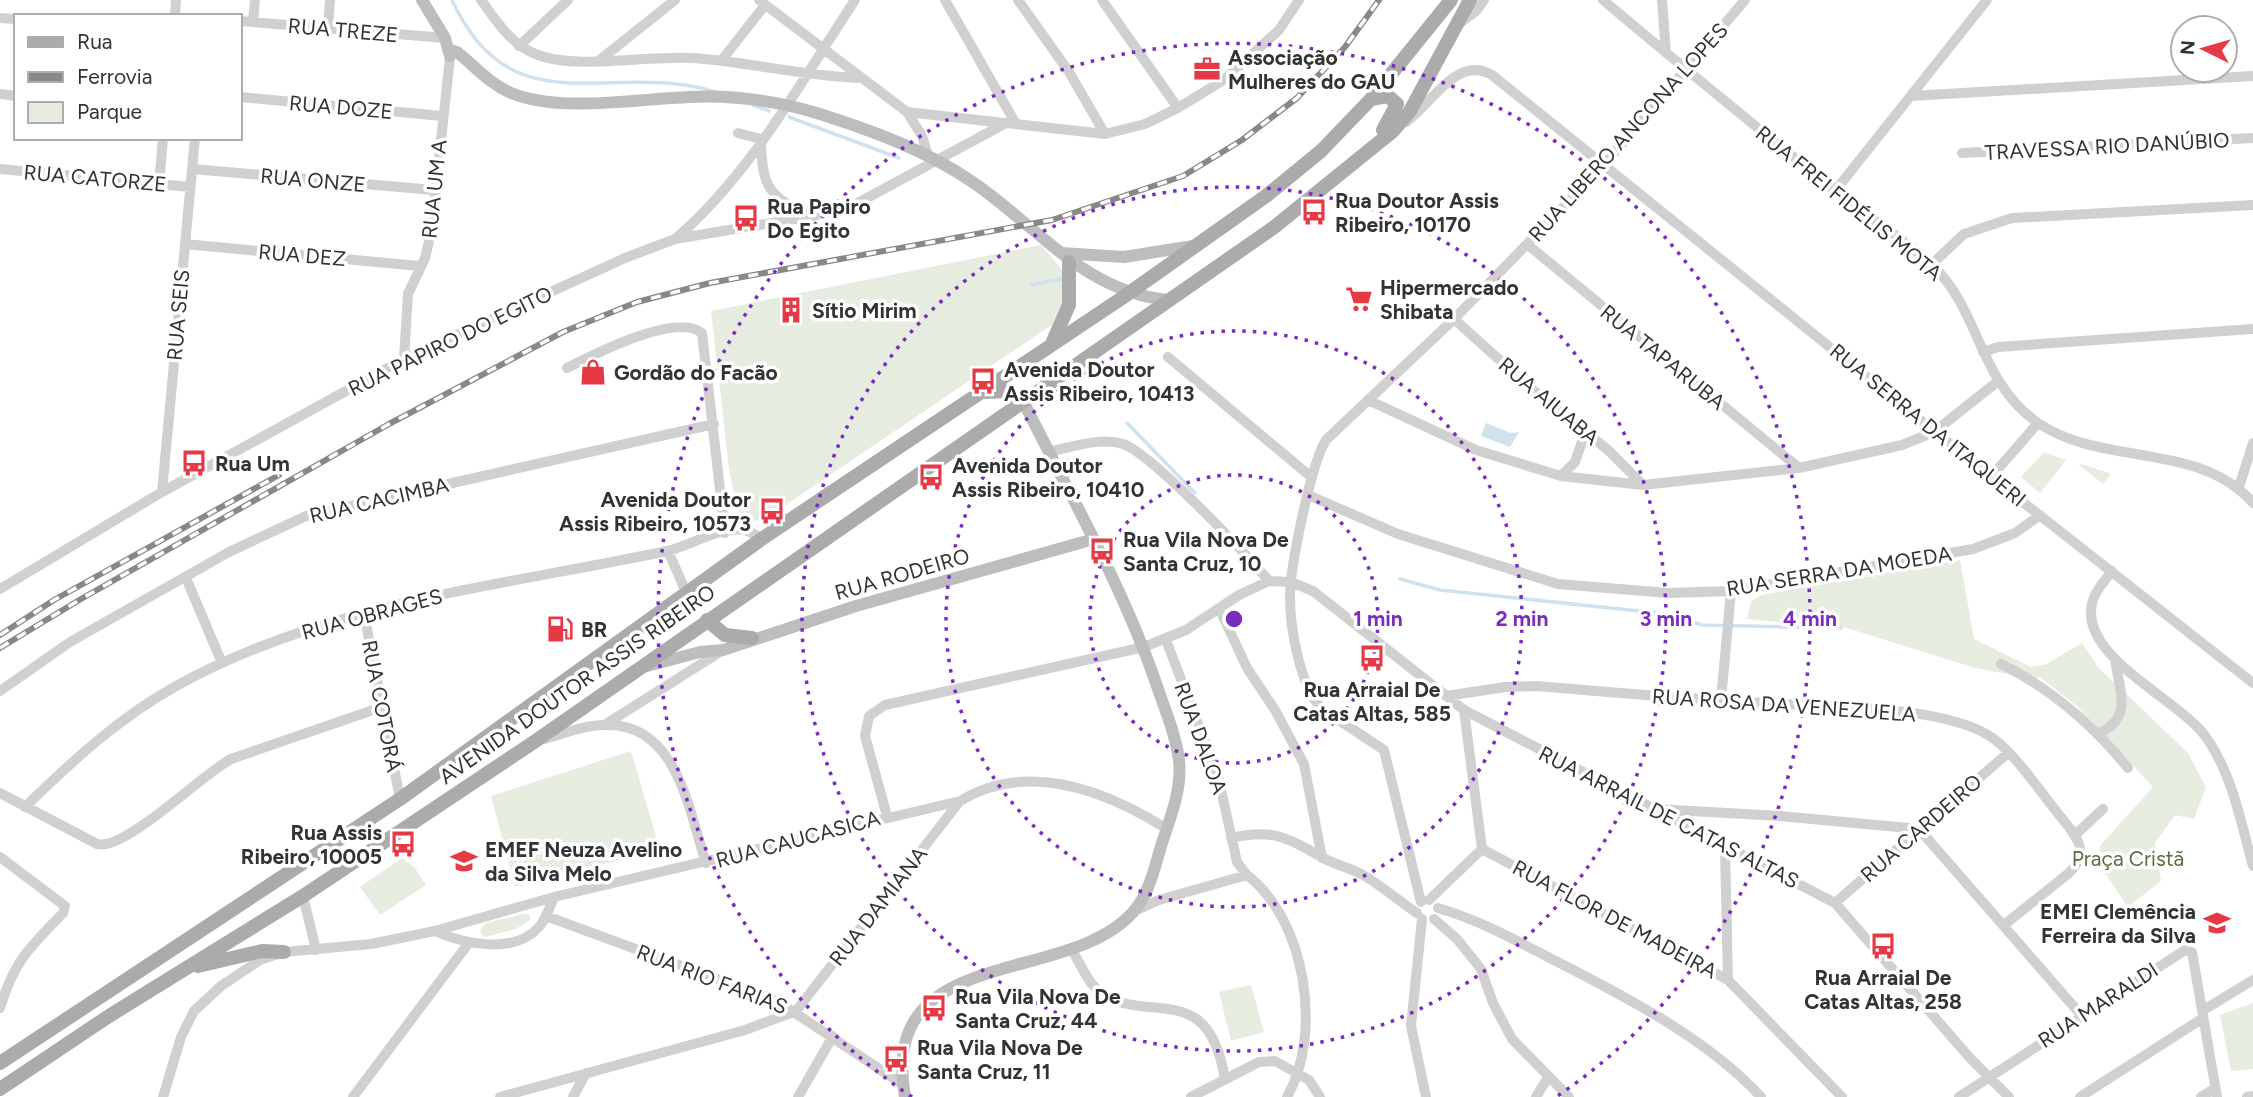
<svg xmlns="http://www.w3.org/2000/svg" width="2253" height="1097" font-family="Figtree,sans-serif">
<rect width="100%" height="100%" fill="#fff"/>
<path fill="#e6ecdf" d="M 1041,245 L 1060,267 L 1071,290 L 1053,324 L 765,519 L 746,522 L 737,510 L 729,468 L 711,311 Z
M 2044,452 L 2066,460 L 2040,493 L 2021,477 Z
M 2082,464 L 2111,474 L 2103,484 L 2079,465 Z
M 1960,560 L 1974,639 L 2031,667 L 2045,665 L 2082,643 L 2098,667 L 2188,753 L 2206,787 L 2194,819 L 2175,815 L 2155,843 L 2161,881 L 2128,907 L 2100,866 L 2100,846 L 2153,787 L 2133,765 L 2131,767 L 2078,707 L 2040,677 L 2035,679 L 1975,668 L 1847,628 L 1747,619 L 1751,602 L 1761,595 Z
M 631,751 L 660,850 L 515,886 L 491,796 Z
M 402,858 L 415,868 L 426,885 L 380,915 L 360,887 Z
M 524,914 L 529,914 L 531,919 L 516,929 L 484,937 L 480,931 L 485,923 Z
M 1251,985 L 1264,1032 L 1231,1041 L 1219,992 Z
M 2253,1003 L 2253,1069 L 2231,1071 L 2220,1015 Z"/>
<path fill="#cfe2ee" d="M 1486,423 L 1511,433 L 1519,432 L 1510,447 L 1481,436 Z"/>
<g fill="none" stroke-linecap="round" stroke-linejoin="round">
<path stroke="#cfe2ee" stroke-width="3.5" d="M 452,0 C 512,131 611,59 716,92
M 753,105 L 769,111
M 789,117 L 899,158
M 1031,285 L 1061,279
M 1127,423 L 1195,493
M 1400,579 L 1440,590 L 1667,614 L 1702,625 L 1841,628"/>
<path stroke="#d0d0d0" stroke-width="10" d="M 481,0 C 497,22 512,46 538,55 C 577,70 649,55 693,58 C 749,62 803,76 859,78
M 759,0 L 907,112 L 922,136 L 929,159
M 945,0 L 1016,124
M 1018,0 L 1069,72 L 1105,134
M 1102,0 L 1178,108
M 1603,0 C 1679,64 1755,126 1832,188 C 1865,215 1903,238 1933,266 C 1981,312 1978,381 2038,423 C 2103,467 2199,441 2253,503
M 1662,0 L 1666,53
M 175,16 L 176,0
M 0,18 L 16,19
M 240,21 L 445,38
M 253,22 L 255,0
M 1460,23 L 1476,11 L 1484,0
M 328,29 L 330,0
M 519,46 L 568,0
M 601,59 L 675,0
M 721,61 L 765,5
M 0,94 L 16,96
M 1911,96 L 2253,76
M 240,97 L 442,116
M 907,112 L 1004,123
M 1406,122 C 1431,105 1457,54 1492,75 L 1991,477 L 2253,683
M 738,133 L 761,139
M 761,139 C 762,188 768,197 813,216
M 1962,153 L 2253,138
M 0,169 L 190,187
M 192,169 L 434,190
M 159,184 L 163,138
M 1835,191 L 1987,0
M 675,239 C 750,175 801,82 855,0
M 185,244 L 419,266
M 1528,245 L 1799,468
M 1931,265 L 1964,234 L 2012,218 L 2253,205
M 1454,319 L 1533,390 L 1608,450 L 1643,485
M 1983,352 L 1998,347 L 2253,329
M 1168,357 L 1310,476
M 404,359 L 408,294 L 425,258 L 431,233 L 450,57
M 567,368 C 595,354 676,312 702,333 L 725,533
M 1368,400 L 1476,450 L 1561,476 L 1643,485 L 1799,468 L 1902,445 L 1934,432 L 1997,382
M 1049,452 C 1072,447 1100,437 1123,444 C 1152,454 1245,553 1269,581
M 1561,476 L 1575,462 L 1585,433
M 1991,477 L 2038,423
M 2239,487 L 2253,443
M 162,492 L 195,138
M 1308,495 L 1398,534 L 1558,584 L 1668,593 L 1731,591 L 1973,549 L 2015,533 L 2040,515
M 668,551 L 686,592
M 2112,571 C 2106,579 2098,588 2094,597 C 2071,655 2182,699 2208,740 C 2233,777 2241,823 2253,866
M 186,578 L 222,663
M 0,589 L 162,492 L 404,359 L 625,258 L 675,239 L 813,216 L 854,205 L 1006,123 L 1105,134 L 1145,124 L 1178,108 L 1225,79 L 1279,30 L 1299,0
M 1220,610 L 1247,668 L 1275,710 L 1304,764 L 1322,858
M 364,613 L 400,799
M 1166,640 L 1218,776 L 1237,862 L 1247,875
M 2001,664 C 2052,689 2092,724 2128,768
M 0,691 L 70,642 L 229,552 L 306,516 L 714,424
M 1446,696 L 1505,687 L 1537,686 C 1607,692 1678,698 1749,702 C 1810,707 1946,703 1994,739 C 2017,756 2041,793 2060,816 C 2076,836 2091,851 2069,873 L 2004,925
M 1721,700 L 1731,591
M 1464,710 L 1482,849
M 606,724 L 720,652
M 2099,733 C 2134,717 2119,690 2115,659
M 545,739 C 565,733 587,724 608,725 C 678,725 689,812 706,863
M 0,793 L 97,844 C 125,851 201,775 231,759 L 382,707
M 25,807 C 71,762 121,716 178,685 C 329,602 502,586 667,551 C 690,546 720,526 744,530 C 750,531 757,536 763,538
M 1657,809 L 1780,816 L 1919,829 L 2082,1016
M 887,816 L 865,736 L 869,716 L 885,705 L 1144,647 L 1186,630 L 1239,595 L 1269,581 L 1291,582 L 1313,591 L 1464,710 L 1835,903 L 1970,1058 L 2009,1097
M 2075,835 L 2103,809
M 1231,838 C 1273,828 1288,838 1323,858 C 1336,865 1351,868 1363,875 C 1382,886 1399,901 1417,913
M 1725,848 L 1728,980
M 1482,849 L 1728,980 L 1842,1097
M 0,857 L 65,906 L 63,913 C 30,947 14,961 0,1008
M 303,896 L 316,950
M 1429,900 L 1482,849
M 1421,902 L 1384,750 L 1322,709 C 1300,687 1290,628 1290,597 C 1290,567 1311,464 1326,440 L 1454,319 L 1604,165 L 1745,0
M 1835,903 L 2008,753
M 1438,908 C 1476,919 1510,937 1546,956 C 1618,993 1705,1036 1761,1097
M 1135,911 L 1159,900 L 1247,875 C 1306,920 1323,1034 1287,1097
M 546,916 L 777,1001 L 902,1084
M 1422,919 L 1411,1026 L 1426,1097
M 1434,919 L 1457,939 L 1481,969 L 1493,1003 L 1512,1039 L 1569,1097
M 435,931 C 464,944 514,955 539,927 C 546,919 550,907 554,897
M 1072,950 C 1078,960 1084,973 1091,983 C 1136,1035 1208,968 1225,1080
M 2202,1011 L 2253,980
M 163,1097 L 181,1037 L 194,1011 L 221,986 L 260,960 L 284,952 L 371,944 L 435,931 L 554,897 L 960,801 C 1028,760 1105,790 1167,829
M 353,1097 L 468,944
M 500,1097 L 745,1030 L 796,1011 L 960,801
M 573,1097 L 586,1073
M 798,1097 L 833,1036
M 1191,1097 L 1259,1062 L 1275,1061 L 1309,1080 L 1320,1097
M 1536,1097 L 1547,1079
M 1959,1097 L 2185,950 L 2192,952 L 2217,1097
M 2080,1097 L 2203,1018
M 2201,1097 L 2214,1089
M 2247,1097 L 2253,1096"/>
<path stroke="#bdbdbd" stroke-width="12" d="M 422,0 L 445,38 L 450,56
M 450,50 L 457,52 C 475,66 488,83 511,93 C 560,113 636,99 689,97 C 733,95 778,101 820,114 C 873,131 928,151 974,183 C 1038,227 1086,293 1169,300
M 1061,253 L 1124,257 L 1193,246
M 647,666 L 700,652 L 723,650 L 856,606 L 1094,539
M 905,1097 C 877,941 1068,988 1134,911 C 1150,893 1155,865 1162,843 C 1171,816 1182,789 1179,760 C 1176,736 1166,712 1158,689 C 1124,588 1070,495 1023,401"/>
<path stroke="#ababab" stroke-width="14" d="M 1371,99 L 1388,96 L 1397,104 L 1383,130
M 1053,341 L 1069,305 L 1069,262
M 986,392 L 1006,391 L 1023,401
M 707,620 L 725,635 L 752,638
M 198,966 L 262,951 L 284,952
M 0,1063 L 400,799 L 763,538 L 1122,298 L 1266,196 L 1321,151 L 1371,99 L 1451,0
M 0,1089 L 109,1016 L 303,896 L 534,742 L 1273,228 L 1393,131 L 1410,111 L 1470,0"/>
<g stroke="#888" stroke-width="6">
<path id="rail" d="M 0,635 L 54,600 L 279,475
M 0,648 L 81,599 L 389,424 L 563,332 L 637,302 L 710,283 L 1052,220 L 1183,176 L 1242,140 L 1297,98 L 1345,47 L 1379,0"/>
</g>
<use href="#rail" stroke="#fff" stroke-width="3.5" stroke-dasharray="10" stroke-linecap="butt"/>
</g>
<g fill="none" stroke="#7b2cbf" stroke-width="3.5" stroke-dasharray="3.5 7">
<circle cx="1234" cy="619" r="144"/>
<circle cx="1234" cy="619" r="288"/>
<circle cx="1234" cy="619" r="432"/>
<path d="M912 1097A576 576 0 1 1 1556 1097"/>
</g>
<defs>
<g id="office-bare" transform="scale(2.1)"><path d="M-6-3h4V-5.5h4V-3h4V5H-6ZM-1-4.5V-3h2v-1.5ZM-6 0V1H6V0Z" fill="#e63946" stroke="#fff" stroke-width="2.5" paint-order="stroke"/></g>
<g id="bus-bare" transform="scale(2.1)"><path d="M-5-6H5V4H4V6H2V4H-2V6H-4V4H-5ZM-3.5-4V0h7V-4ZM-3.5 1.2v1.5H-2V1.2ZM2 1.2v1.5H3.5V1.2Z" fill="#e63946" stroke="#fff" stroke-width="2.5" paint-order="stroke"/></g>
<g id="supermarket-bare" transform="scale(2.1)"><path d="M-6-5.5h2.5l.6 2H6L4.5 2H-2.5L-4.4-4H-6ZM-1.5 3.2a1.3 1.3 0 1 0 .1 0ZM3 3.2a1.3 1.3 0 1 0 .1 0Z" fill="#e63946" stroke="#fff" stroke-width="2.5" paint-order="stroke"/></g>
<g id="building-bare" transform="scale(2.1)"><path d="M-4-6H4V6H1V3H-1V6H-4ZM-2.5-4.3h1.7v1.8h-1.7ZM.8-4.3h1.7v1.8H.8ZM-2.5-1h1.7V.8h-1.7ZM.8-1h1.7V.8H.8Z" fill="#e63946" stroke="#fff" stroke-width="2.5" paint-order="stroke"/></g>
<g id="shop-bare" transform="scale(2.1)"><path d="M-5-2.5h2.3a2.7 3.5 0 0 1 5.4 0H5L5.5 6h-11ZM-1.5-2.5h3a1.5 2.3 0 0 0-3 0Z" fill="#e63946" stroke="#fff" stroke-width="2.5" paint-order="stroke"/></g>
<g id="fuel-bare" transform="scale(2.1)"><path d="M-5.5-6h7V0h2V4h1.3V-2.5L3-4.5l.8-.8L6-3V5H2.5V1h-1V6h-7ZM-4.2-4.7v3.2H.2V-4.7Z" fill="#e63946" stroke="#fff" stroke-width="2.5" paint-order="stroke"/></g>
<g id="school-bare" transform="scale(2.1)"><path d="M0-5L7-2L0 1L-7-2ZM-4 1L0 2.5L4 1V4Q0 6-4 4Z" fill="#e63946" stroke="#fff" stroke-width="2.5" paint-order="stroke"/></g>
</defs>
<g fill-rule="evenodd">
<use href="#office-bare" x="1207" y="69"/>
<use href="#bus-bare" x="1314" y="212"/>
<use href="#bus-bare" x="746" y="218"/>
<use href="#supermarket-bare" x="1359" y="299"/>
<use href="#building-bare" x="791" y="310"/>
<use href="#shop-bare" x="593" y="372"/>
<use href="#bus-bare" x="983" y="381"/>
<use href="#bus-bare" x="194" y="463"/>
<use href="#bus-bare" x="931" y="477"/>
<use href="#bus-bare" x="772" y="511"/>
<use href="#bus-bare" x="1102" y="551"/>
<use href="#fuel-bare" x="560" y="629"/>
<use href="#bus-bare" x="1372" y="658"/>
<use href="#bus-bare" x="403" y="844"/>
<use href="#school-bare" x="464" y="861"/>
<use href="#school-bare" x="2217" y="923"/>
<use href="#bus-bare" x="1883" y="946"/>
<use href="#bus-bare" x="934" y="1008"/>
<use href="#bus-bare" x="896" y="1059"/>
</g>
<g text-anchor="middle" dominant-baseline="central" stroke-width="7" stroke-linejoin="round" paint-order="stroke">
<g font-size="21" fill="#333" stroke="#fff">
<text transform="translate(343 30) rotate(5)">RUA TREZE</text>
<text transform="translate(341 107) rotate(5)">RUA DOZE</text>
<text transform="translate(1628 132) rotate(-48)">RUA LIBERO ANCONA LOPES</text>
<text transform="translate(2107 146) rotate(-3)">TRAVESSA RIO DANÚBIO</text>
<text transform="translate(95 178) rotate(5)">RUA CATORZE</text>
<text transform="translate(313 180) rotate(5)">RUA ONZE</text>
<text transform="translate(434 189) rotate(-84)">RUA UM A</text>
<text transform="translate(1849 203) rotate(39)">RUA FREI FIDÉLIS MOTA</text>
<text transform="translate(302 255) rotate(5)">RUA DEZ</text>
<text transform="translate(178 315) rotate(-85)">RUA SEIS</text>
<text transform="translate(450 341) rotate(-26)">RUA PAPIRO DO EGITO</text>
<text transform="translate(1663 357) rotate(39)">RUA TAPARUBA</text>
<text transform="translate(1549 401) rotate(40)">RUA AIUABA</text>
<text transform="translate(1928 425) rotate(39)">RUA SERRA DA ITAQUERI</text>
<text transform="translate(379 500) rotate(-13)">RUA CACIMBA</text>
<text transform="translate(1839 571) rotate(-9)">RUA SERRA DA MOEDA</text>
<text transform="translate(902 574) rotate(-16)">RUA RODEIRO</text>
<text transform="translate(372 614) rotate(-15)">RUA OBRAGES</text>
<text transform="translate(577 684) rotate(-35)">AVENIDA DOUTOR ASSIS RIBEIRO</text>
<text transform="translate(1784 705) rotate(4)">RUA ROSA DA VENEZUELA</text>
<text transform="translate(382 706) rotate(79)">RUA COTORÁ</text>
<text transform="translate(1201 738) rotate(70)">RUA DALOA</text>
<text transform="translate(1669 817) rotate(27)">RUA ARRAIL DE CATAS ALTAS</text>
<text transform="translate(1921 828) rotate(-41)">RUA CARDEIRO</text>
<text transform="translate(798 839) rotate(-15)">RUA CAUCASICA</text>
<text transform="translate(878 906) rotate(-52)">RUA DAMIANA</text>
<text transform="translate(1615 919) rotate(28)">RUA FLOR DE MADEIRA</text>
<text transform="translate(712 979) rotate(21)">RUA RIO FARIAS</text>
<text transform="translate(2098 1005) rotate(-33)">RUA MARALDI</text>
</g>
<g font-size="21" font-weight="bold" fill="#333" stroke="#fff" text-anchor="start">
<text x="1228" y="57">Associação<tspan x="1228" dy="24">Mulheres do GAU</tspan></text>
<text x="1335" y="200">Rua Doutor Assis<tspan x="1335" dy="24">Ribeiro, 10170</tspan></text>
<text x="767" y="206">Rua Papiro<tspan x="767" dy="24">Do Egito</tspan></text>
<text x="1380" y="287">Hipermercado<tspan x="1380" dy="24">Shibata</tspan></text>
<text x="812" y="310">Sítio Mirim</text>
<text x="1004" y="369">Avenida Doutor<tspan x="1004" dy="24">Assis Ribeiro, 10413</tspan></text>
<text x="614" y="372">Gordão do Facão</text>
<text x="215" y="463">Rua Um</text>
<text x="952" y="465">Avenida Doutor<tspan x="952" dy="24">Assis Ribeiro, 10410</tspan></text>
<text x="751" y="499" text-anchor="end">Avenida Doutor<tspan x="751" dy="24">Assis Ribeiro, 10573</tspan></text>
<text x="1123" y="539">Rua Vila Nova De<tspan x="1123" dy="24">Santa Cruz, 10</tspan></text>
<text x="581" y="629">BR</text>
<text x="1372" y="689" text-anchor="middle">Rua Arraial De<tspan x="1372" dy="24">Catas Altas, 585</tspan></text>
<text x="382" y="832" text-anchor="end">Rua Assis<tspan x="382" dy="24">Ribeiro, 10005</tspan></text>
<text x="485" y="849">EMEF Neuza Avelino<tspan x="485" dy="24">da Silva Melo</tspan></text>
<text x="2196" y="911" text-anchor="end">EMEI Clemência<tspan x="2196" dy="24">Ferreira da Silva</tspan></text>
<text x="1883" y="977" text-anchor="middle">Rua Arraial De<tspan x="1883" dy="24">Catas Altas, 258</tspan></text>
<text x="955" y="996">Rua Vila Nova De<tspan x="955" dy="24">Santa Cruz, 44</tspan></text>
<text x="917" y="1047">Rua Vila Nova De<tspan x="917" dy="24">Santa Cruz, 11</tspan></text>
</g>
<g font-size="21" fill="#56703f" stroke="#fff">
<text x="2128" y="858">Praça Cristã</text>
</g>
</g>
<circle cx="1234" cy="619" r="10" fill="#7b2cbf" stroke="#fff" stroke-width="3.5"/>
<g font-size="21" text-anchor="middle" font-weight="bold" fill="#7b2cbf" stroke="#fff" stroke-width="7" stroke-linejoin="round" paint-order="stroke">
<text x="1378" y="626">1 min</text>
<text x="1522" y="626">2 min</text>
<text x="1666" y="626">3 min</text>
<text x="1810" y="626">4 min</text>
</g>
<rect x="14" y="14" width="228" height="126" fill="#ffffff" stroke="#adadad" stroke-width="2"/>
<rect x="28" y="37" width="35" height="10" fill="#ababab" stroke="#adadad" stroke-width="2"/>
<text x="77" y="49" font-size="21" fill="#333333">Rua</text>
<rect x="28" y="72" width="35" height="10" fill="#888888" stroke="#adadad" stroke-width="2"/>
<text x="77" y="84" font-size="21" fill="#333333">Ferrovia</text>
<rect x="28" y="102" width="35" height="21" fill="#e6ecdf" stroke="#adadad" stroke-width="2"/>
<text x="77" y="119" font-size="21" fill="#333333">Parque</text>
<g transform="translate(2204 49) rotate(275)"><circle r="33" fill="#ffffff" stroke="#adadad" stroke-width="2"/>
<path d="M0-5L12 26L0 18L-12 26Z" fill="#e63946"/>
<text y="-10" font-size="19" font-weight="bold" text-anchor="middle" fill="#333333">N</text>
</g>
</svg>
